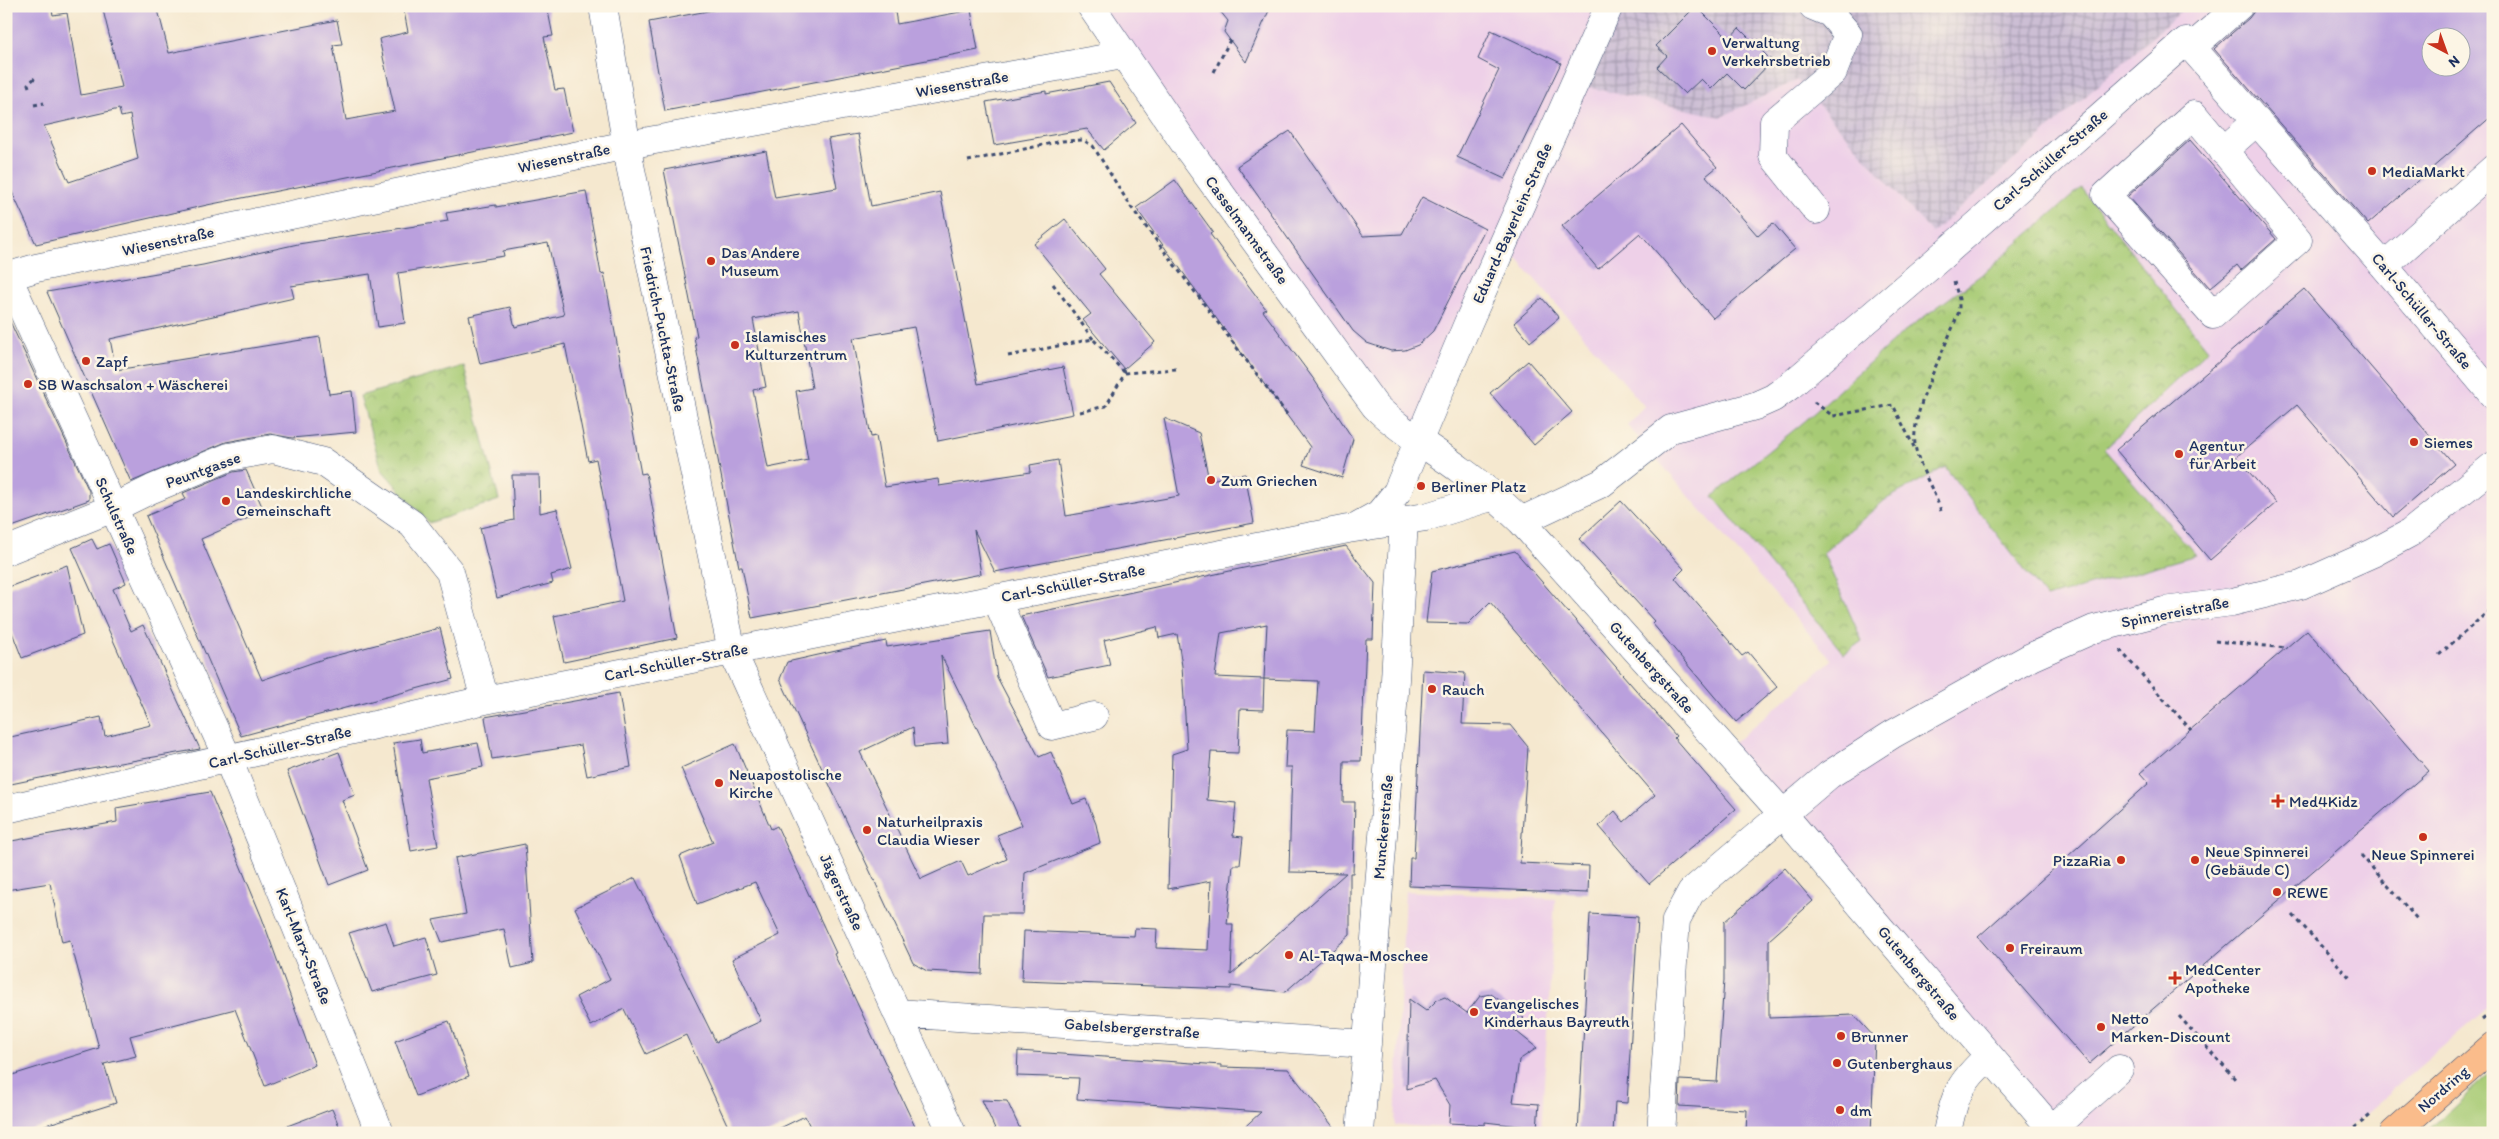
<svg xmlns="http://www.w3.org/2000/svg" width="2499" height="1139" font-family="Itim,sans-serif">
<defs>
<pattern id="industrial-grid" width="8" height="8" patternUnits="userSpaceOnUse" patternTransform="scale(1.25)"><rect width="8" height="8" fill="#ccbed4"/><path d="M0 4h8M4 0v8" fill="none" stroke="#a59baf"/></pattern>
<pattern id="park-crowns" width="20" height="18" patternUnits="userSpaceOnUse" patternTransform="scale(1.25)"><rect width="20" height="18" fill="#a7cb75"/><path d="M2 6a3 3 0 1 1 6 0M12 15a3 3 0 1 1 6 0" fill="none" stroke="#87a563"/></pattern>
</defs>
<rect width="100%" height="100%" fill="#fcf5e5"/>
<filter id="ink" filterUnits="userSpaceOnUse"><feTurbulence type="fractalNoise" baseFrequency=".02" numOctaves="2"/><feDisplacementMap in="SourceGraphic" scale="10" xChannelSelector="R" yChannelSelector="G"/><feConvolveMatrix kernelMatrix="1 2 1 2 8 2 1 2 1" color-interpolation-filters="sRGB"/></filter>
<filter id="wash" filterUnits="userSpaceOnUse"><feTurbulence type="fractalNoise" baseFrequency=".0096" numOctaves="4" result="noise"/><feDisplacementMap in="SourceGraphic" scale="20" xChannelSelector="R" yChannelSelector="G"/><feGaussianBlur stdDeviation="1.12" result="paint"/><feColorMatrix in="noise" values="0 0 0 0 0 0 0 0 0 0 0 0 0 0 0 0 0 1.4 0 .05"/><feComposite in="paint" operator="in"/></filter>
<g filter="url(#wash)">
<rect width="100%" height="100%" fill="#f5e8cf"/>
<path fill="#eed0e8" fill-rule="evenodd" d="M 1093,6 L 2493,6 L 2493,1003 L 2343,1133 L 2057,1133 L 1728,748 L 1832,660 L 1627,425 L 1645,407 L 1500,239 L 1417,438 L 1389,417 ZM 2432,38 L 2462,38 L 2462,68 L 2432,68 Z
M 1405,891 L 1555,899 L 1541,1133 L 1395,1125 Z"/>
<path fill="url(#industrial-grid)" d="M 1622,6 L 2187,6 L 1932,233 L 1797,80 L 1721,117 L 1583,86 Z"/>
<path fill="#a7cb75" stroke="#617d6a" d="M 2493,1070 L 2493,1133 L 2425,1133 Z"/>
<path fill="url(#park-crowns)" stroke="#617d6a" d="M 2081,188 L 2208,350 L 2104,449 L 2196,555 L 2046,598 L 1945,467 L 1885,500 L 1823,553 L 1862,641 L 1844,654 L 1713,496 L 1805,421 L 1902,333 L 1985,272 Z
M 464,366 L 499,500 L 429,523 L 382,470 L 360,396 Z"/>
<g id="blocks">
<path fill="#baa0dd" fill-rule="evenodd" d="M 6,6 L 51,6 L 53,15 L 67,13 L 81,95 L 122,87 L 102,6 L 157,6 L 169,53 L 337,20 L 342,44 L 333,45 L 346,120 L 395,111 L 379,39 L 408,32 L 403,6 L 547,6 L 553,36 L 544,37 L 555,90 L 564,89 L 573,132 L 207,205 L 36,244 L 6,179 ZM 119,109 L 121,117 L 130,115 L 138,159 L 69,182 L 44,126 Z
M 723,6 L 894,6 L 897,24 L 971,10 L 978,50 L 665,111 L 649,22 L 724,8 Z
M 1216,6 L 1271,6 L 1246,62 L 1224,32 L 1228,21 Z
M 1696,6 L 1729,39 L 1739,28 L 1772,61 L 1744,90 L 1727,73 L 1711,89 L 1701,79 L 1685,94 L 1657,67 L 1667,56 L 1656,46 Z
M 2258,6 L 2493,6 L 2493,115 L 2368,224 L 2214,49 L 2249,18 ZM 2432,38 L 2462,38 L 2462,68 L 2432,68 Z
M 1491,30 L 1561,63 L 1505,179 L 1457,157 L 1499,70 L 1478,59 Z
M 1109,82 L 1136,123 L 1104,150 L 1087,129 L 994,145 L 986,102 L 1046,91 L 1046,94 Z
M 1681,125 L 1717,167 L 1706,176 L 1758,236 L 1773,223 L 1795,249 L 1713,318 L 1640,233 L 1598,269 L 1562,226 Z
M 1290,131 L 1363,236 L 1402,234 L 1422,197 L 1485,229 L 1433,331 L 1418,345 L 1405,350 L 1391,351 L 1367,343 L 1353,331 L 1237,166 Z
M 858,134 L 871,206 L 940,192 L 978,384 L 1063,367 L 1073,414 L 938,441 L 914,327 L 853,338 L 871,437 L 876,436 L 885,487 L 938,479 L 939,486 L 1031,472 L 1030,465 L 1058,460 L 1066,516 L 1179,496 L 1164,418 L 1199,433 L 1209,480 L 1245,474 L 1254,523 L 995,572 L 974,530 L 981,574 L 752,618 L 742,567 L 739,567 L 694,337 L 697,336 L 664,170 L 766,151 L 775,198 L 837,188 L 828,139 ZM 799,311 L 812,388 L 796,391 L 808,460 L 768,468 L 753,390 L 766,387 L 753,319 Z
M 2190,140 L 2276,239 L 2241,270 L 2237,265 L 2210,288 L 2128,196 Z
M 1175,180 L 1213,232 L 1210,234 L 1266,309 L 1263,311 L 1315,381 L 1353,439 L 1342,478 L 1303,465 L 1310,447 L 1136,208 Z
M 586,191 L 601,274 L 604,273 L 641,474 L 646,473 L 677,638 L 564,662 L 554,616 L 623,601 L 596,459 L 588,461 L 565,344 L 480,364 L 469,316 L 510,307 L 515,327 L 564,315 L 548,243 L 503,251 L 504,256 L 398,273 L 405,323 L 378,327 L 370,274 L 291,286 L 294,298 L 110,339 L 116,370 L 320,337 L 329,394 L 352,391 L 356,432 L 292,438 L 270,434 L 226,442 L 131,482 L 47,292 L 203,265 L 298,244 L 448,221 L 446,213 L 496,205 L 496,207 Z
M 1065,219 L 1105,269 L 1099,274 L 1155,342 L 1124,369 L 1083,320 L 1091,314 L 1034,244 Z
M 2304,289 L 2454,464 L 2393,517 L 2297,405 L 2236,457 L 2276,503 L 2210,560 L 2116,450 Z
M 1542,298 L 1559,318 L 1530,342 L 1514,323 Z
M 6,313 L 89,491 L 89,500 L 6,529 Z
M 1528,361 L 1572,412 L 1534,445 L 1490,393 Z
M 246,470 L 264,511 L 201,539 L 262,680 L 326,658 L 440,628 L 453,679 L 241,736 L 146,516 L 186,499 L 183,493 L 233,472 Z
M 512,475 L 539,475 L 540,513 L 557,509 L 572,569 L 551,575 L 553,583 L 497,598 L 480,528 L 514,520 Z
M 1621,501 L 1684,569 L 1675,578 L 1742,656 L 1748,652 L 1777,687 L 1736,722 L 1652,623 L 1654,621 L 1579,539 Z
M 92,539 L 97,549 L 109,544 L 126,583 L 113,589 L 131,631 L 143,625 L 200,749 L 74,771 L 6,785 L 6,738 L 101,717 L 105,736 L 151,725 L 72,548 Z
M 1346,546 L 1375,583 L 1373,639 L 1366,639 L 1361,761 L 1344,761 L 1343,802 L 1355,802 L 1353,873 L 1350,873 L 1350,935 L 1285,992 L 1231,986 L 1231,989 L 1022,981 L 1024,931 L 1134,936 L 1135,928 L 1157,929 L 1156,948 L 1208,950 L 1211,881 L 1168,889 L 1172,754 L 1187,749 L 1182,666 L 1177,634 L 1159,638 L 1157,627 L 1104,640 L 1110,665 L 1048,677 L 1021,616 ZM 1267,624 L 1264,679 L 1215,677 L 1221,633 ZM 1264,679 L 1318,681 L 1315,731 L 1287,730 L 1285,767 L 1292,767 L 1289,872 L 1346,873 L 1231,975 L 1233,924 L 1227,924 L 1233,865 L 1240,865 L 1243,837 L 1233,836 L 1236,803 L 1207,800 L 1211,752 L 1238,753 L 1240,709 L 1263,710 Z
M 1515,551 L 1676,736 L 1674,738 L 1736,809 L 1649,884 L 1599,826 L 1615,811 L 1624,822 L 1655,795 L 1490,602 L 1468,624 L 1426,623 L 1432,571 Z
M 67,565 L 83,635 L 22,658 L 6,617 L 6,588 Z
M 2307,630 L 2429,771 L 2089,1064 L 1978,937 L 2149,783 L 2140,773 Z
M 990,631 L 997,677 L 1039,757 L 1051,752 L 1073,804 L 1086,799 L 1096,824 L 1100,843 L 1025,873 L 1023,914 L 984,914 L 982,974 L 927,971 L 913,963 L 780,679 L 787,662 L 836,651 L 886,641 L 887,647 ZM 941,655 L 1000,775 L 1022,825 L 997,835 L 1007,859 L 968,876 L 961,861 L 921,879 L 860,752 L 913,727 L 915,747 L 948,744 Z
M 1423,670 L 1465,673 L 1462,724 L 1510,725 L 1528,747 L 1520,863 L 1589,866 L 1588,893 L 1409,886 L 1410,858 L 1414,858 Z
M 619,693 L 631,767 L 587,776 L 581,745 L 492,759 L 485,717 Z
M 420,739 L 422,753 L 478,743 L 483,767 L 426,778 L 438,846 L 411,851 L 393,743 Z
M 735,744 L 771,829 L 777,826 L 836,953 L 834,954 L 918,1133 L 813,1133 L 805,1116 L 770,1133 L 731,1133 L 686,1035 L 646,1054 L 624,1009 L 591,1026 L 576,997 L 610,979 L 575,908 L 635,878 L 716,1042 L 761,1021 L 732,959 L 780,935 L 755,882 L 697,904 L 680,856 L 713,842 L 681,768 Z
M 339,752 L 355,795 L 342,800 L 368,870 L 329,885 L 287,771 Z
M 210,792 L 262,918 L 315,1065 L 265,1086 L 235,1009 L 130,1036 L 136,1056 L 104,1064 L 116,1103 L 20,1133 L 6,1133 L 6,1077 L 99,1048 L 70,940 L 62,942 L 50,883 L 6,890 L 6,842 L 117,822 L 116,808 Z
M 525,844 L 533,963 L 512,968 L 504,929 L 442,942 L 433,920 L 466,914 L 455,858 Z
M 1785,868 L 1813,901 L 1769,940 L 1769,1018 L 1854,1015 L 1875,1038 L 1871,1133 L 1746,1133 L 1747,1110 L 1679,1106 L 1680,1080 L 1717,1082 L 1724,980 L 1724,922 Z
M 1590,914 L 1638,917 L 1627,1103 L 1615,1102 L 1613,1133 L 1578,1133 Z
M 386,922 L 394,946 L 426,937 L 437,975 L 372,992 L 349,933 Z
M 1491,994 L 1524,1018 L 1512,1028 L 1537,1048 L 1519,1060 L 1513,1102 L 1539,1104 L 1537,1128 L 1485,1122 L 1485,1125 L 1449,1123 L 1450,1105 L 1435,1080 L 1407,1089 L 1409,999 L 1426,1011 L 1437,1000 L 1445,997 L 1467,1013 L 1480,996 Z
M 449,1021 L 469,1076 L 416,1096 L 395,1041 Z
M 1018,1051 L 1221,1065 L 1221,1067 L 1288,1069 L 1338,1133 L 1238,1133 L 1261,1112 L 1077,1099 L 1079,1078 L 1017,1076 Z
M 982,1100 L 1007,1101 L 1022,1133 L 997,1133 Z
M 332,1109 L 342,1133 L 274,1133 L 274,1131 Z"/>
</g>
</g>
<g filter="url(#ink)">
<use href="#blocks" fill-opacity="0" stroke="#3c4b6f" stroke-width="1"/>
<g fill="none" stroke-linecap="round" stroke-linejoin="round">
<g stroke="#3c4b6f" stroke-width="29">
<path id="minor" d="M 603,6 L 630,165 L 732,651 L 952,1133
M 1091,6 L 1189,150 L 1375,406 C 1401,432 1433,449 1462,471 C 1483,486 1502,503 1521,521 L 1782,813 L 2055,1133
M 1813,6 L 1830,13 L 1848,34 L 1833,72 L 1774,122 L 1773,156 L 1816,210
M 2192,47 L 2239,6
M 2194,115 L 2298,240 L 2213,315 L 2106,195 Z
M 2223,151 L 2257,121
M 2384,266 L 2493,169
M 6,273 L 228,759 L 380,1133
M 6,277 L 36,268 L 627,145 L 1123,55
M 1521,521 L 1602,483 L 1671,429 L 1755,406 L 1773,398 L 1791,385 L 1936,261 L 2186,41 L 2384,266 L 2493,395
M 1359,525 L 1379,514 L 1397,492 L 1468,323 L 1609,6
M 6,551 L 113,508 L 152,489 L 229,457 L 273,449 L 323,462 L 412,524 L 450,572 L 485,700
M 996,598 L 1052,726 L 1094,716
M 6,809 L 485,700 L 1348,529 L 1426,517 L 1494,496
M 897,1013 L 1367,1044
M 2052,1129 L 2119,1069
M 1360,1133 L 1395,680 L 1404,520
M 1661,1133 L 1676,920 L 1691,892 L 1829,775 L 1893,734 L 1963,695 L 2031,657 L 2094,629 L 2164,611 L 2232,602 L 2301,585 L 2373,553 L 2410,533 L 2493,466
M 1947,1133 C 1954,1095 1960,1082 1989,1056"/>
</g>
<g stroke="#3c4b6f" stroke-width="29">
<path id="major" d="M 2394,1133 L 2493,1046"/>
</g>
<path stroke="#3c4b6f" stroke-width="3" stroke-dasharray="4 4" stroke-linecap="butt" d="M 1214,72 L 1230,40
M 29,87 L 28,84 L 36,77
M 34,105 L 44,103
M 968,161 L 1062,141 L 1083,140 L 1093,146 L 1131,207 L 1289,417
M 1053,284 L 1093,339
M 1008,356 L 1093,339 L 1125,373
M 1814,402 L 1833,416 L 1893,405 L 1914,447
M 1080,412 L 1106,406 L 1125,373 L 1176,369
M 1941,511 C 1934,490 1921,471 1916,450 C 1907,415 1947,347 1959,311 L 1959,299 L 1954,282
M 2215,641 L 2287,648
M 2120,650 L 2191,730
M 2439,655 L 2493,607
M 2361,855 L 2418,920
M 2293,915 L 2351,979
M 2202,967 L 2216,983
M 2179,1016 L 2236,1080
M 2482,1020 L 2493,1011
M 2348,1133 L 2373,1113"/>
<use href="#minor" stroke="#fff" stroke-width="28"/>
<use href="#major" stroke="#fabc8b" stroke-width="28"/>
</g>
</g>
<g fill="#c8321e" stroke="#fcf5e5" stroke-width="2">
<circle cx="1712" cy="51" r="5"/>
<circle cx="2372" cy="171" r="5"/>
<circle cx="711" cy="261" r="5"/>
<circle cx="735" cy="345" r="5"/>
<circle cx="86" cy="361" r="5"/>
<circle cx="28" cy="384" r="5"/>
<circle cx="2414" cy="442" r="5"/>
<circle cx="2179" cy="454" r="5"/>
<circle cx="1211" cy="480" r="5"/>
<circle cx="1421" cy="486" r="5"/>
<circle cx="226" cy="501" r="5"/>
<circle cx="1432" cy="689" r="5"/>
<circle cx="719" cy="783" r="5"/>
<path d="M2275.5 793.5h5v5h5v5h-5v5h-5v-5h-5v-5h5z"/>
<circle cx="867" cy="830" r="5"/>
<circle cx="2423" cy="837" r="5"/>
<circle cx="2121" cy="860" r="5"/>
<circle cx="2195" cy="860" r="5"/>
<circle cx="2277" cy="892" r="5"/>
<circle cx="2010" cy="948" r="5"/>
<circle cx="1289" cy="955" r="5"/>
<path d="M2172.5 970.5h5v5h5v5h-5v5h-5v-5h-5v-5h5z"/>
<circle cx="1474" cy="1012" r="5"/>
<circle cx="2101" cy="1027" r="5"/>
<circle cx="1841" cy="1036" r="5"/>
<circle cx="1837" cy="1063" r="5"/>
<circle cx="1840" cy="1110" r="5"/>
</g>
<g text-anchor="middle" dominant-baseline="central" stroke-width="5" stroke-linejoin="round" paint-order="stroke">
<g font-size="16" fill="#1b2f5e" stroke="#fcf5e5" text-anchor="start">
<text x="1722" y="42">Verwaltung<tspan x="1722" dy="18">Verkehrsbetrieb</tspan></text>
<text x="2382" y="171">MediaMarkt</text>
<text x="721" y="252">Das Andere<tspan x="721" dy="18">Museum</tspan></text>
<text x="745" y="336">Islamisches<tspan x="745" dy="18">Kulturzentrum</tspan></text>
<text x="96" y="361">Zapf</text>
<text x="38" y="384">SB Waschsalon + Wäscherei</text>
<text x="2424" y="442">Siemes</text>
<text x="2189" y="445">Agentur<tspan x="2189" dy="18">für Arbeit</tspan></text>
<text x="1221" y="480">Zum Griechen</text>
<text x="1431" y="486">Berliner Platz</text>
<text x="236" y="492">Landeskirchliche<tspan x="236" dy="18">Gemeinschaft</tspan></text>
<text x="1442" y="689">Rauch</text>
<text x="729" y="774">Neuapostolische<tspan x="729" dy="18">Kirche</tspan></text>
<text x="2289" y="801">Med4Kidz</text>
<text x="877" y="821">Naturheilpraxis<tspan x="877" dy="18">Claudia Wieser</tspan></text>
<text x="2205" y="851">Neue Spinnerei<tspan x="2205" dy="18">(Gebäude C)</tspan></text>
<text x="2423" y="854" text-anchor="middle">Neue Spinnerei</text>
<text x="2111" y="860" text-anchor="end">PizzaRia</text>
<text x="2287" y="892">REWE</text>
<text x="2020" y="948">Freiraum</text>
<text x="1299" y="955">Al-Taqwa-Moschee</text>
<text x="2185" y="969">MedCenter<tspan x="2185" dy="18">Apotheke</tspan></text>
<text x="1484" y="1003">Evangelisches<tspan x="1484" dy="18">Kinderhaus Bayreuth</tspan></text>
<text x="2111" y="1018">Netto<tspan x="2111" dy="18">Marken-Discount</tspan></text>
<text x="1851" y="1036">Brunner</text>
<text x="1847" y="1063">Gutenberghaus</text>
<text x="1850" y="1110">dm</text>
</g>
<g font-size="16" fill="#1b2f5e" stroke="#fcf5e5">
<text transform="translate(962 84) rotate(-10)">Wiesenstraße</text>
<text transform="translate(564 158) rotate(-12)">Wiesenstraße</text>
<text transform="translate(2050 160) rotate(-41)">Carl-Schüller-Straße</text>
<text transform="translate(1512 223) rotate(-66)">Eduard-Bayerlein-Straße</text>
<text transform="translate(1247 230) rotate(54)">Casselmannstraße</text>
<text transform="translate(168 241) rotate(-12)">Wiesenstraße</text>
<text transform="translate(2422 311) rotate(50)">Carl-Schüller-Straße</text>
<text transform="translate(663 329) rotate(78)">Friedrich-Puchta-Straße</text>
<text transform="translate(203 470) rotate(-20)">Peuntgasse</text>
<text transform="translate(117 516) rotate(66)">Schulstraße</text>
<text transform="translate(1073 583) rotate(-11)">Carl-Schüller-Straße</text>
<text transform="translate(2175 612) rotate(-11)">Spinnereistraße</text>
<text transform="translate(676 662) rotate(-11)">Carl-Schüller-Straße</text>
<text transform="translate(1652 667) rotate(48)">Gutenbergstraße</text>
<text transform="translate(280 747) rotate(-13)">Carl-Schüller-Straße</text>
<text transform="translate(1383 827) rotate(-85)">Munckerstraße</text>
<text transform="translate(842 892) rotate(65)">Jägerstraße</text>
<text transform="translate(304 946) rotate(68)">Karl-Marx-Straße</text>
<text transform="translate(1919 973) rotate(50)">Gutenbergstraße</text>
<text transform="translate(1132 1028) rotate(4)">Gabelsbergerstraße</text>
<text transform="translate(2443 1089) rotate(-41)">Nordring</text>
</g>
</g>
<rect width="2499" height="1139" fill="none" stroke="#fcf5e5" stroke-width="25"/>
<g transform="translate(2446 52) rotate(139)"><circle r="24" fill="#fcf5e5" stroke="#a2a6af"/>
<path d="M0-4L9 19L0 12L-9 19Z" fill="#c8321e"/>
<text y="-8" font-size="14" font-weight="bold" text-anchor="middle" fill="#1b2f5e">N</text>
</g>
</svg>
